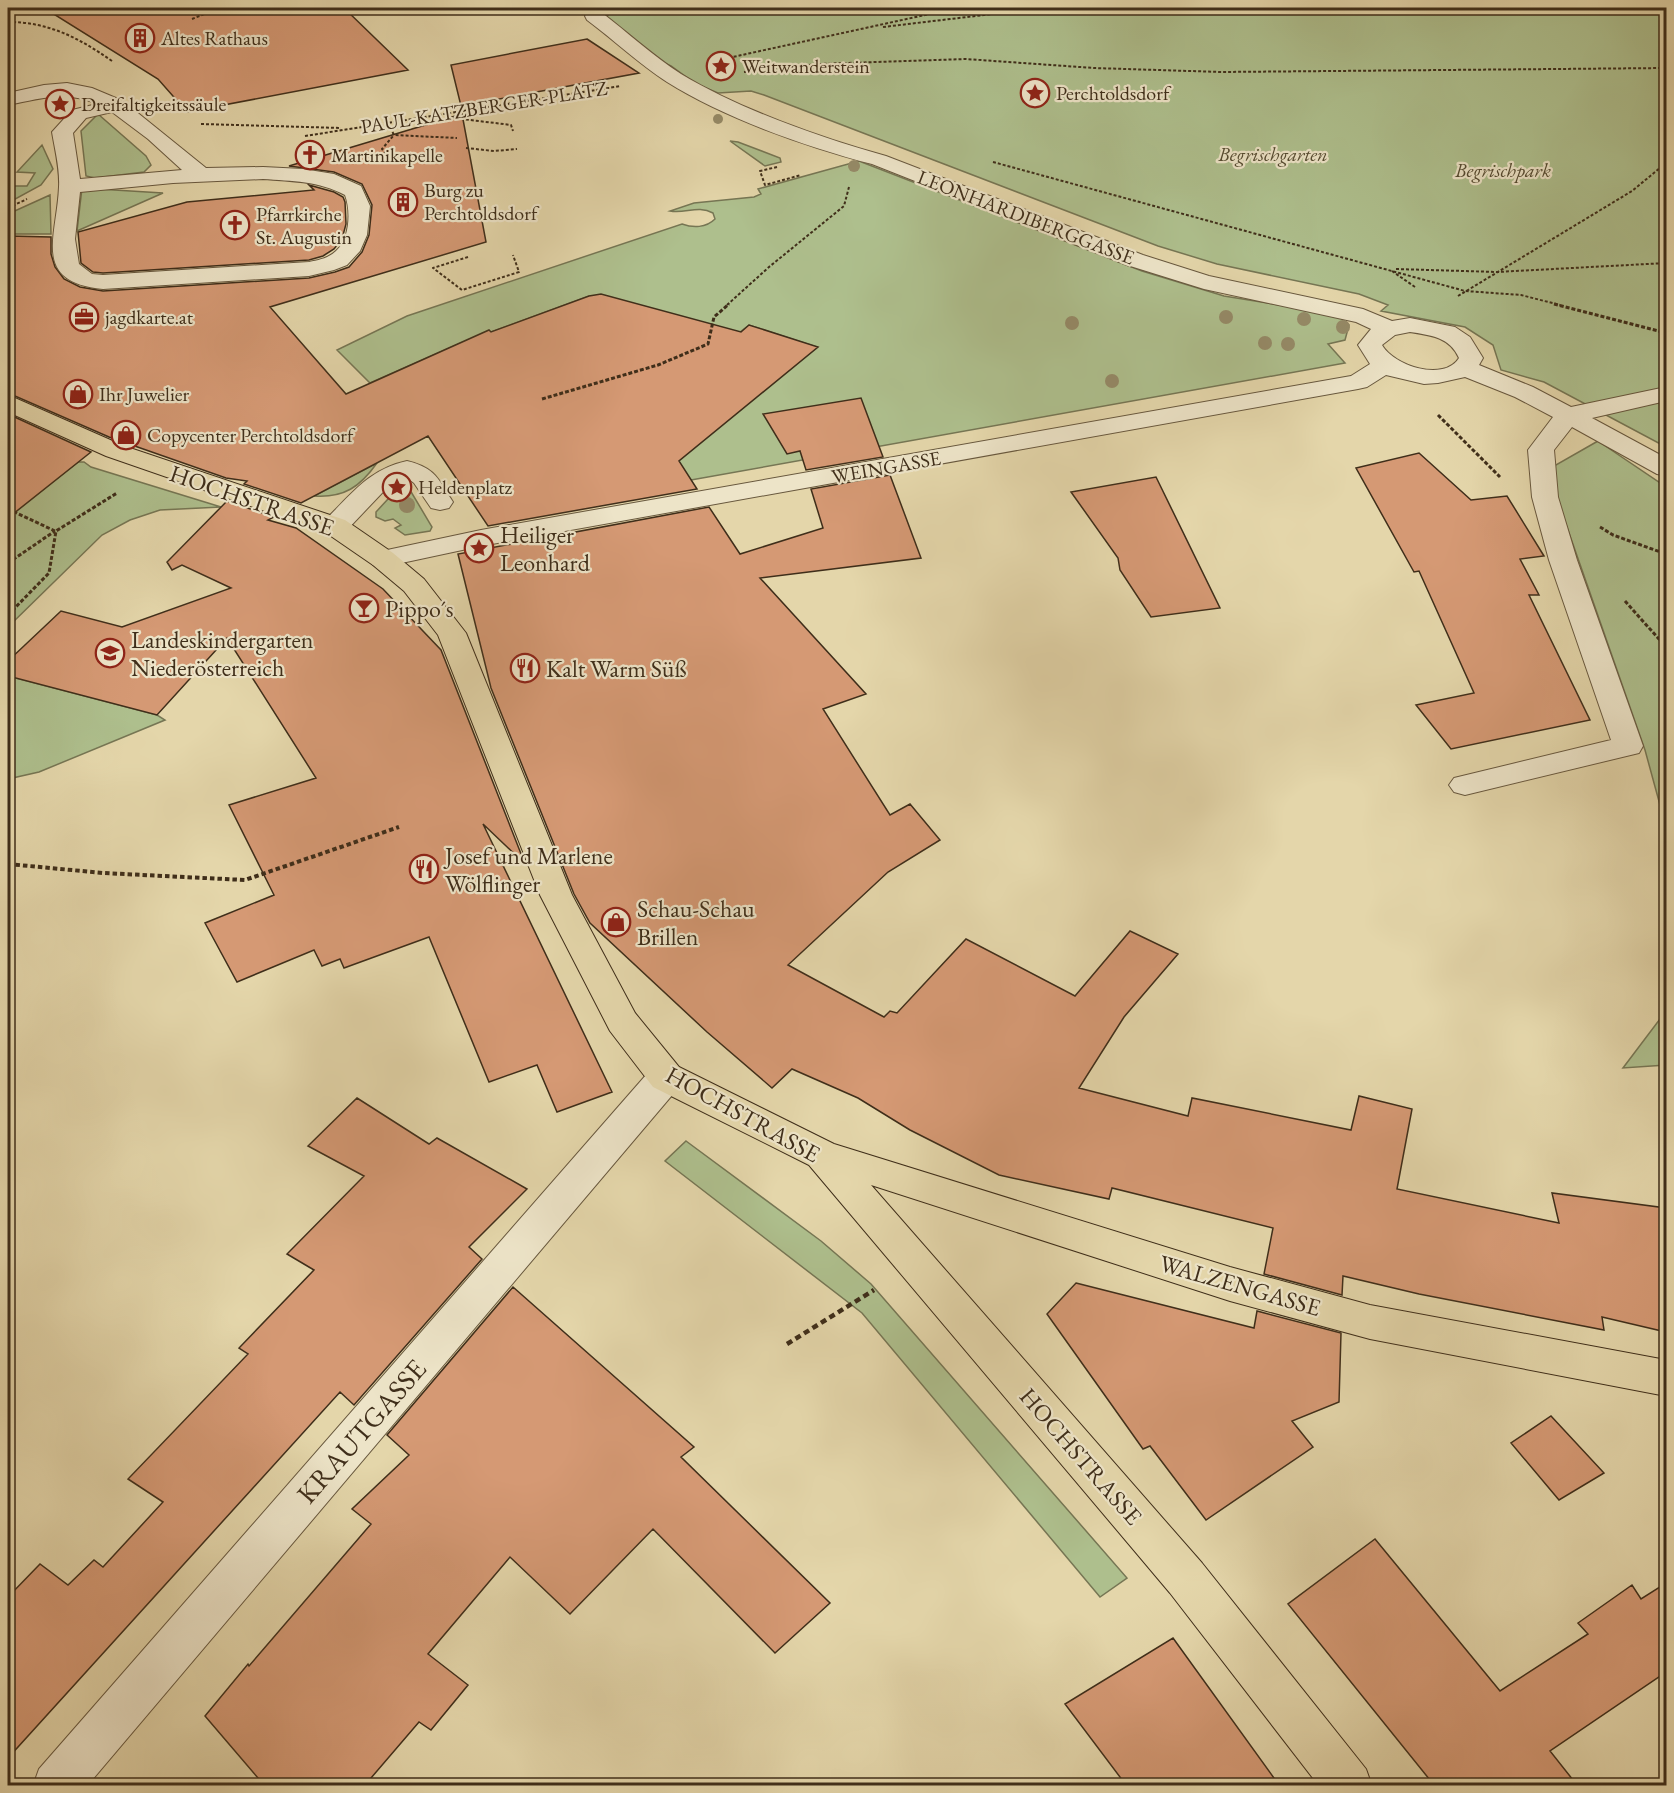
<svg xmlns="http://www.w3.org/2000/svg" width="1674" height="1793" font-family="'EB Garamond',serif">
<rect width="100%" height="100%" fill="#e4d6aa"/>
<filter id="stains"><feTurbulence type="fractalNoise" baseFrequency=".00333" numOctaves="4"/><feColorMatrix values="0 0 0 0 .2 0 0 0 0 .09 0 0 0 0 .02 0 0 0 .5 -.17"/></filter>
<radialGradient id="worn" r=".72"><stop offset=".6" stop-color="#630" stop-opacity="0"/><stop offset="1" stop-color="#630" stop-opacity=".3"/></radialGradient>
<path fill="#aebf8d" stroke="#767654" stroke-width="1.5" d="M 598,8 L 1666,8 L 1666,447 L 1544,382 L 1501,370 L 1493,345 L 1465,327 L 1381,311 L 1388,305 L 1359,294 L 1217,264 L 1158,246 L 764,95 L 751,91 L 718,93 L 696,84 L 671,66 L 659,61 L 605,19 L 608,15 Z
M 98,114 L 146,156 L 151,165 L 144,172 L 95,178 L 86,176 L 81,131 Z
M 730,141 L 738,142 L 780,158 L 781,162 L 765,166 Z
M 42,145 L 53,169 L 41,185 L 8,203 L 8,186 L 27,186 L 35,173 L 17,172 Z
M 859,161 L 1142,271 L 1224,296 L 1316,311 L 1341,318 L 1349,325 L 1345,340 L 1328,344 L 1345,363 L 691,480 L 654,477 L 817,347 L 749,325 L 690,371 L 589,296 L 461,343 L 370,383 L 337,350 L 407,316 L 682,224 C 693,228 706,228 715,219 L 713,213 C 698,205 685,214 670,211 L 694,203 L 754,197 L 761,194 L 758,189 Z
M 82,188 L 163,193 L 77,231 Z
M 50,195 L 51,234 L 8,234 L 8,214 Z
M 1598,441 L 1666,487 L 1666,827 L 1645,750 L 1547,470 Z
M 78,462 L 84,462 L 91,467 L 221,507 L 160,510 L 130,520 L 102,535 L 8,627 L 8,499 L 26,503 Z
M 377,463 C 360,487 344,498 314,496 Z
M 407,485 L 432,527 L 430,531 L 405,535 L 395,528 L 401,525 L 393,519 L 385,521 L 376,517 L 376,512 L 400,486 Z
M 8,676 L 157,715 L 165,720 L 39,772 L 8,779 Z
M 1666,1011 L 1666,1065 L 1623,1068 Z
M 686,1141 L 821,1241 L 871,1284 L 1127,1578 L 1100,1597 L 862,1313 L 665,1161 Z"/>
<path fill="#d59974" stroke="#3f2e1a" stroke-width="1.5" d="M 44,8 L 344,8 L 408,70 L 187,112 L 158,79 Z
M 587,39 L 639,73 L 461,106 L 451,65 Z
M 462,114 L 486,242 L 270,307 L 346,394 L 489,330 L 491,332 L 589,296 L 601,294 L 741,332 L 749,325 L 818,347 L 679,461 L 697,489 L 488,526 L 428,436 L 301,503 L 244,484 L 247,481 L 226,478 L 109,437 L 8,393 L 8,236 L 51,237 L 51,254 L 55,267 L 64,279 L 80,287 L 103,291 L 309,278 L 335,272 L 349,267 L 362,252 L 369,235 L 372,205 L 362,184 L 334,172 L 289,166 Z
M 309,185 L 334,192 L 343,197 L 345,202 L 346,224 L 342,239 L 334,249 L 323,256 L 309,260 L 103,273 L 93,272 L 81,263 L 78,232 L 187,202 L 314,190 Z
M 861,398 L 883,457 L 806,470 L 800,451 L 787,454 L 763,414 Z
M 8,414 L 91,452 L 8,518 Z
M 1419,453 L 1471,500 L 1507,496 L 1544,556 L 1520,559 L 1539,595 L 1529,595 L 1590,720 L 1451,749 L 1416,705 L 1474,693 L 1419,571 L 1414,572 L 1356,468 Z
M 890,475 L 921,558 L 760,578 L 866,694 L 823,709 L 890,815 L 910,804 L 940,840 L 888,872 L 788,965 L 884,1017 L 890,1011 L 897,1013 L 966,939 L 1075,996 L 1130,931 L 1178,954 L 1124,1017 L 1079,1088 L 1188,1116 L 1192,1098 L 1351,1130 L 1359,1096 L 1412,1109 L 1397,1189 L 1559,1223 L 1552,1193 L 1666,1208 L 1666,1332 L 1602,1317 L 1604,1330 L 1419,1294 L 1343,1276 L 1342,1295 L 1264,1274 L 1273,1228 L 1112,1188 L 1109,1199 L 999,1175 L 910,1130 L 858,1098 L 792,1069 L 772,1088 L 707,1032 L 590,923 L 574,894 L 491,688 L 458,554 L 709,507 L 740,554 L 823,528 L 811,489 Z
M 1156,477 L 1220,608 L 1151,617 L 1120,570 L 1118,558 L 1071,492 Z
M 227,501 L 274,517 L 268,520 L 296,528 L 383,589 L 441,650 L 525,864 L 483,824 L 612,1092 L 557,1112 L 537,1065 L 489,1082 L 429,937 L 344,968 L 340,959 L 322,966 L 314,950 L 237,982 L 205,923 L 274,895 L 229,805 L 316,778 L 227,638 L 157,715 L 8,676 L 8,661 L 61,611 L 122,627 L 231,588 L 182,565 L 172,570 L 167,562 Z
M 357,1098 L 429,1144 L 437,1138 L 527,1189 L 469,1247 L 482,1259 L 354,1405 L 340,1392 L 8,1758 L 8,1597 L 40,1564 L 68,1585 L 94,1560 L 103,1567 L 163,1502 L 128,1479 L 248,1354 L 239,1348 L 314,1270 L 287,1254 L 364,1176 L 308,1146 Z
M 1076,1283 L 1254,1328 L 1257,1311 L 1341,1333 L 1339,1402 L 1292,1421 L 1313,1447 L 1206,1520 L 1150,1446 L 1143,1449 L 1047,1314 Z
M 513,1287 L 694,1447 L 681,1457 L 830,1603 L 775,1653 L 653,1529 L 570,1614 L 510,1557 L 428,1654 L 468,1685 L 431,1730 L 419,1722 L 365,1785 L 264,1785 L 205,1716 L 248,1664 L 249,1666 L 371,1524 L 352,1509 L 409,1455 L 387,1435 Z
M 1551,1416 L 1604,1473 L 1559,1500 L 1511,1443 Z
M 1375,1539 L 1500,1691 L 1588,1634 L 1578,1623 L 1632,1585 L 1641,1599 L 1666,1583 L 1666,1672 L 1550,1751 L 1577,1785 L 1434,1785 L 1288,1604 Z
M 1173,1638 L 1279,1785 L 1126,1785 L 1065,1704 Z"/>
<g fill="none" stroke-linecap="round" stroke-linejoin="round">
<g stroke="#68583e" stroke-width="2">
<path id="minor" d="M 594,10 L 601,12 C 627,32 653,56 681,74 C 739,109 821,138 886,156 L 1143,255 L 1209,276 L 1363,309 L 1392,321 L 1410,318 L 1455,327 L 1470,337 L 1483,358 L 1479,365 L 1533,387 L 1571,407 L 1666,387 L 1666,401 L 1592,418 L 1666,458 L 1666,476 L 1657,474 L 1572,427 L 1554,450 L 1558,497 L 1577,560 L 1643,746 L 1639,753 L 1465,795 L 1454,792 L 1449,785 L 1454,778 L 1611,740 L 1549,560 L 1532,497 L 1528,450 L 1553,417 L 1515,397 L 1465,377 L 1438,383 L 1424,384 L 1386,375 L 1367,387 L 1358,389 L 481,546 L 383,567 L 373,565 L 369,559 L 373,553 L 481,530 L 1351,376 L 1370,364 L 1358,345 L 1371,329 L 1356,322 L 1204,289 L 1127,265 L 872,164 C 807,147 724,118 667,82 C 639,64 614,40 587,20 L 585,16 L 587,12 ZM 1410,332 C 1430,335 1450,337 1459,358 C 1444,382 1394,366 1382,345 L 1395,335 Z
M 67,83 L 92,88 L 123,101 L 206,168 L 263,167 L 303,169 L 334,174 L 361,186 L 370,206 L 367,235 L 360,251 L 347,265 L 334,270 L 309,276 L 103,289 C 31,282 57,237 59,187 C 60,169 55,150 52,132 L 72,110 L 97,104 C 65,90 40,99 8,105 L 8,93 L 44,85 ZM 112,112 L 148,139 L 182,170 L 80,179 L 73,133 L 86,118 ZM 263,179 C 292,181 319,181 345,195 C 351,211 350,239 336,251 C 329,258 319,260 309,262 L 103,275 L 92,274 L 79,264 L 75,239 L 80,192 L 173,183 Z
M 407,461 C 436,468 438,479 453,502 L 449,508 L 440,510 L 431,508 L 414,483 L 406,477 L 382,493 L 345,532 L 335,534 L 325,532 L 321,526 L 325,520 C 352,494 369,469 407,461 Z
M 666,1063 L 679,1067 L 684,1077 L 679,1087 L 87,1786 L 33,1786 L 39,1769 L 653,1067 Z"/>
</g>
<g stroke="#3f2e1a" stroke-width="2">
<path id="major" d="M 8,395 L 124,446 L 345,520 L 393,553 L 424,579 L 466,633 L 572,895 L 635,1013 L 679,1067 L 834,1144 L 1230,1267 L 1370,1305 L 1666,1360 L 1666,1396 L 1370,1339 L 1230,1301 L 871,1185 L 1202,1563 L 1366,1769 L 1372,1786 L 1319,1786 L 1170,1593 L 809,1165 L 653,1087 L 610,1031 L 540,895 L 438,635 L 404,591 L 373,565 L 325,532 L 106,456 L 8,412 Z"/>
</g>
<path stroke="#3f2e1a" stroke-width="2" stroke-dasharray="3 2" stroke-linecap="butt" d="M 192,19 L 219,8
M 8,22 C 49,22 79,38 112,61
M 883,27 L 1043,8
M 719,60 L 957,8
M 744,72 L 818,64 L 966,59 L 1094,68 L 1222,72 L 1666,68
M 446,117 L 511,125 L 513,131
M 388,123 L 394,135 L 457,138
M 201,124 L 341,128
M 305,136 L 621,86
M 466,148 L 494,151 L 517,149
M 389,158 L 382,149 L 394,135
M 993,162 L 1465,291 L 1521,295 L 1560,305
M 777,167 L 760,171 L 765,185 L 801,175
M 8,208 L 27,199
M 468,257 L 433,268 L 462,290 L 519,272 L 513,255
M 1661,263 L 1666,278
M 1396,269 L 1497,272 L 1666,263
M 1392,271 L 1415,287
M 1458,296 L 1632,191 L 1666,163
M 727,305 L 769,267 L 844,206 L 849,187"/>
<path stroke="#3f2e1a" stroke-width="3" stroke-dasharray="4 2" stroke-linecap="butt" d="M 1554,304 L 1666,333
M 542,399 L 658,365 L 708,344 L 714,317 L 729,304
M 1438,415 L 1500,477
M 8,509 L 55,531
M 1600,527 L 1613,535 L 1666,554
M 8,563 L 55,531
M 1625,601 L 1666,647
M 8,615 L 49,573 L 56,531 L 117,493"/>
<path stroke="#3f2e1a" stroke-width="4" stroke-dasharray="4.5 3" stroke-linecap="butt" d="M 8,864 L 103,873 L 245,880 L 399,827"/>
<path stroke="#3f2e1a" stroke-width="4.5" stroke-dasharray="6 4" stroke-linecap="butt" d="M 787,1344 L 874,1290"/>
<use href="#minor" fill="#ede4c8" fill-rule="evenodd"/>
<use href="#major" fill="#e4d6aa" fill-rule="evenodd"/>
</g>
<g fill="#958a67">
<circle cx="718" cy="119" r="5"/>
<circle cx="854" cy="166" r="6"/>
<circle cx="1226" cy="317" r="7"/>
<circle cx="1304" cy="319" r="7"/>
<circle cx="1072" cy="323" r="7"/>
<circle cx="1343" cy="327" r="7"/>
<circle cx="1265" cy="343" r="7"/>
<circle cx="1288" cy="344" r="7"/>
<circle cx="1112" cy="381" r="7"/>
<circle cx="407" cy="505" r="8"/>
</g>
<defs>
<g id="building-ring" transform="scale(1.5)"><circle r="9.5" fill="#ede4c8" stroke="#8f2418" stroke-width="1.5"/><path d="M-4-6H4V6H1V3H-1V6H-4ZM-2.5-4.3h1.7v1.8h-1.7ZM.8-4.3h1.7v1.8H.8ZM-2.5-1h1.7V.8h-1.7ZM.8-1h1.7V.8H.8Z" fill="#8f2418"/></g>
<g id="sight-ring" transform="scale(1.5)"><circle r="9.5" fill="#ede4c8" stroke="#8f2418" stroke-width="1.5"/><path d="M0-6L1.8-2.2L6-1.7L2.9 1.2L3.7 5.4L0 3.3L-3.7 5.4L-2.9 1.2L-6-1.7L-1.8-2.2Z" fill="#8f2418"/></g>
<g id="church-ring" transform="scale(1.5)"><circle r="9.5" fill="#ede4c8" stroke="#8f2418" stroke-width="1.5"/><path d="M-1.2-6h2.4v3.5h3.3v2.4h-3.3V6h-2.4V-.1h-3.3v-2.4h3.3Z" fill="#8f2418"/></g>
<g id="office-ring" transform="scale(1.5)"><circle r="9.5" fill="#ede4c8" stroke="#8f2418" stroke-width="1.5"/><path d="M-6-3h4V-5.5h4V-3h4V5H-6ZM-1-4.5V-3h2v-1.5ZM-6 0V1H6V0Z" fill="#8f2418"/></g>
<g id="shop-ring" transform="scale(1.5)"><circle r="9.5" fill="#ede4c8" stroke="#8f2418" stroke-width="1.5"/><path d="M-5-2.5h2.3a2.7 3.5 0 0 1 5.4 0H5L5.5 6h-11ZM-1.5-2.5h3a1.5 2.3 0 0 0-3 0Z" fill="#8f2418"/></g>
<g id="bar-ring" transform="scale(1.5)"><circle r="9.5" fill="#ede4c8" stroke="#8f2418" stroke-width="1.5"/><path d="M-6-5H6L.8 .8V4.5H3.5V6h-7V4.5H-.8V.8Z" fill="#8f2418"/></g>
<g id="school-ring" transform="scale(1.5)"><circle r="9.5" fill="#ede4c8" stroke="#8f2418" stroke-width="1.5"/><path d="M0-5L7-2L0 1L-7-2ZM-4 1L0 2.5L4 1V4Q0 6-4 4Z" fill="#8f2418"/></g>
<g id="restaurant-ring" transform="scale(1.5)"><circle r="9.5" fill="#ede4c8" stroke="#8f2418" stroke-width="1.5"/><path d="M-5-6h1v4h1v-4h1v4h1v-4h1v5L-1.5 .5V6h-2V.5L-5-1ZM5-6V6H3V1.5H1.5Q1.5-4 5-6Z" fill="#8f2418"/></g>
</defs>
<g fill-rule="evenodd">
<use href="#building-ring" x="140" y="38"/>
<use href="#sight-ring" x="721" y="66"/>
<use href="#sight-ring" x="1035" y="93"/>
<use href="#sight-ring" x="60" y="104"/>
<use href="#church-ring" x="310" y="155"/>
<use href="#building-ring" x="403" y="202"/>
<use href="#church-ring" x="235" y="225"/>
<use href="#office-ring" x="84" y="317"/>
<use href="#shop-ring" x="78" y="394"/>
<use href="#shop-ring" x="126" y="435"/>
<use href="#sight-ring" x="397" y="487"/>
<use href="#sight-ring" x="479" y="548"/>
<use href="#bar-ring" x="364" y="608"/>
<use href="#school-ring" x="110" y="653"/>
<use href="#restaurant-ring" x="525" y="668"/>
<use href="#restaurant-ring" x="424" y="869"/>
<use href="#shop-ring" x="616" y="922"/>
</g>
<g text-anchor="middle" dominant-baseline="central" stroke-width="4.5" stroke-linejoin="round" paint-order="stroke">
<g font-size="20" fill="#3f2e1a" stroke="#ede4c8" text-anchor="start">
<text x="161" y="38">Altes Rathaus</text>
<text x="742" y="66">Weitwanderstein</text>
<text x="1056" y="93">Perchtoldsdorf</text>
<text x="81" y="104">Dreifaltigkeitssäule</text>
<text x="331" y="155">Martinikapelle</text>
<text x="424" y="190">Burg zu<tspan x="424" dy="23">Perchtoldsdorf</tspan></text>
<text x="256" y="214">Pfarrkirche<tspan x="256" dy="23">St. Augustin</tspan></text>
<text x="105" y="317">jagdkarte.at</text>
<text x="99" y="394">Ihr Juwelier</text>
<text x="147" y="435">Copycenter Perchtoldsdorf</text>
<text x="418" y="487">Heldenplatz</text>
</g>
<g font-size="20" fill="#3f2e1a" stroke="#ede4c8">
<text transform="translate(484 107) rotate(-9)">PAUL-KATZBERGER-PLATZ</text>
<text transform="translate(1026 217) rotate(21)">LEONHARDIBERGGASSE</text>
<text transform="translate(886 467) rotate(-10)">WEINGASSE</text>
</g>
<g font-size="20" font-style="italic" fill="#554b31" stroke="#ede4c8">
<text x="1273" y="154">Begrischgarten</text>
<text x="1503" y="170">Begrischpark</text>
</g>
<g font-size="24" fill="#3f2e1a" stroke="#ede4c8">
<text transform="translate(252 500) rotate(19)">HOCHSTRASSE</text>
<text transform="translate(743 1114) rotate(29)">HOCHSTRASSE</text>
<text transform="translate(1240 1285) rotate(16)">WALZENGASSE</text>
<text transform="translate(1081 1456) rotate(49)">HOCHSTRASSE</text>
</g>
<g font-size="24" fill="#3f2e1a" stroke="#ede4c8" text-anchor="start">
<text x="500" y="534">Heiliger<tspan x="500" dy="28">Leonhard</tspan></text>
<text x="385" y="608">Pippo´s</text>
<text x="131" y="639">Landeskindergarten<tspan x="131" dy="28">Niederösterreich</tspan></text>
<text x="546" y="668">Kalt Warm Süß</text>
<text x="445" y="855">Josef und Marlene<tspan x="445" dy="28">Wölflinger</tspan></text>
<text x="637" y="908">Schau-Schau<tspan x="637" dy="28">Brillen</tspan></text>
</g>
<g font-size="28" fill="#3f2e1a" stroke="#ede4c8">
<text transform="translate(361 1431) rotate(-49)">KRAUTGASSE</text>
</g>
</g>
<rect width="1674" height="1793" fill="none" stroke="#e4d6aa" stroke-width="30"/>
<rect x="9" y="9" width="1656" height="1775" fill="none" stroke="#3f2e1a" stroke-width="3"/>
<rect x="15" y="15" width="1644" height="1763" fill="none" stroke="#3f2e1a" stroke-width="1.5"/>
<rect width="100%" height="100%" filter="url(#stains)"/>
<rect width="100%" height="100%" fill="url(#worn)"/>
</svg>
